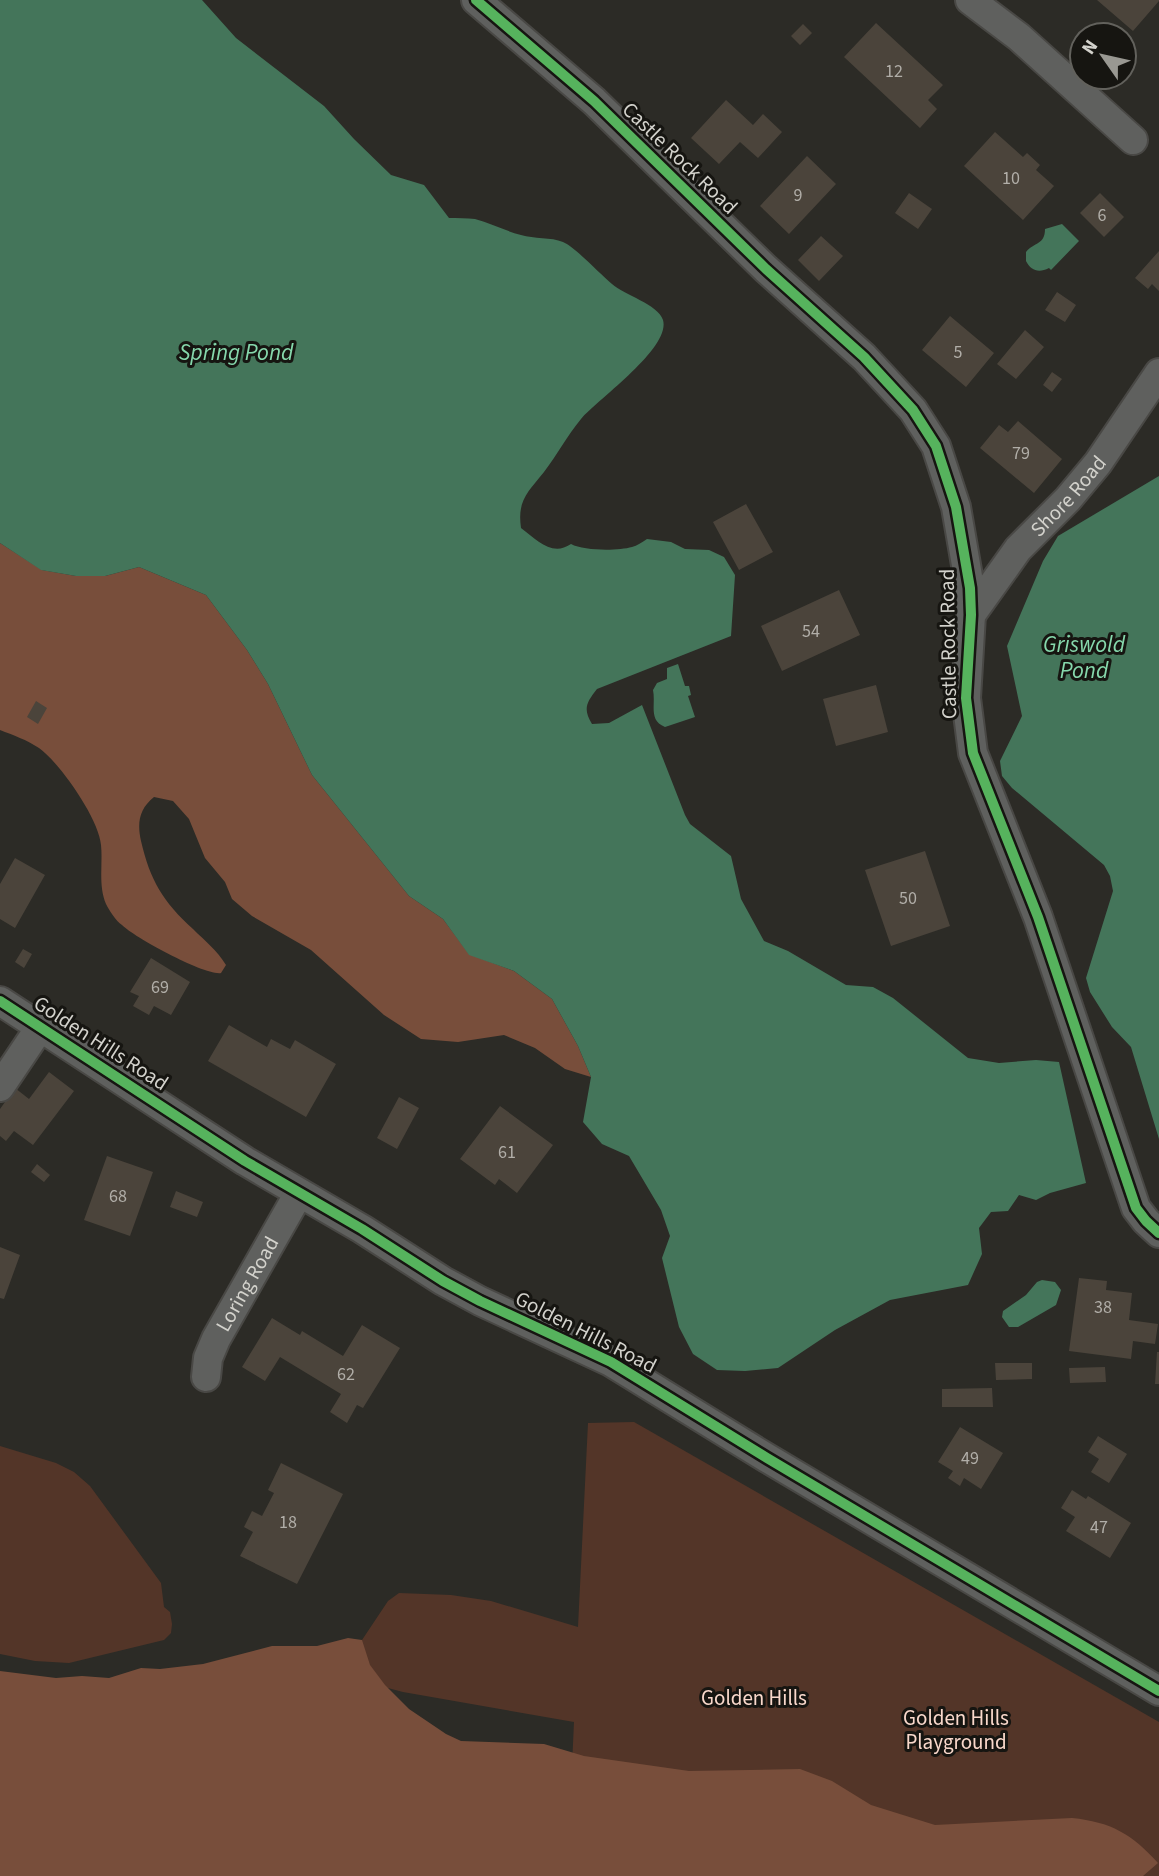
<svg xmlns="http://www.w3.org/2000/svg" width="1159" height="1876" font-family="'Source Sans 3',sans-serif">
<rect width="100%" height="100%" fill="#2c2b26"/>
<path fill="#533528" d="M 634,1422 L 1159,1722 L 1159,1876 L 567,1876 L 574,1722 L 403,1692 L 369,1683 L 355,1660 L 362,1640 L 388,1601 L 399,1593 L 451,1595 L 491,1601 L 578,1627 L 588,1423 Z
M 0,1446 L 56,1463 L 74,1472 L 90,1486 L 161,1583 L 164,1607 L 170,1612 L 172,1624 L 171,1633 L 164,1640 L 69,1663 L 35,1661 L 0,1654 Z"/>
<path fill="#784e3b" d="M 0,543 L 42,570 L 76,576 L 105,576 L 139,567 L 206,595 L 247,650 L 268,684 L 312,775 L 409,896 L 443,919 L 469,954 L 514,971 L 552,999 L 578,1046 L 591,1077 L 565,1069 L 535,1048 L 504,1035 L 458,1042 L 421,1039 L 384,1015 L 311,950 L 252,916 L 232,899 L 225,882 L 205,858 L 189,819 L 173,801 L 154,797 C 139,809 137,823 141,841 C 150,880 163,902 193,929 C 205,941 217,950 226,965 L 221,973 C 206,976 135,938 122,925 C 116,921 109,910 106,904 C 98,885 103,864 101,845 C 99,819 60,763 39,748 C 27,740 13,735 0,730 Z
M 348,1638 L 362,1640 L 370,1665 L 385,1685 L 409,1709 L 446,1734 L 461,1741 L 544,1744 L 584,1756 L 689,1771 L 800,1769 L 832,1781 L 871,1805 L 935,1825 L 1072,1818 C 1111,1822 1132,1834 1158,1863 L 1143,1876 L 0,1876 L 0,1671 L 56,1678 L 82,1676 L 109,1678 L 141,1668 L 160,1669 L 203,1664 L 272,1646 L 317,1646 Z"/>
<path fill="#44755a" d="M 0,0 L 202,0 L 236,38 L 324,106 L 354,139 L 391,175 L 424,185 L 449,218 C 457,218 467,218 475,219 C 491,223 505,231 521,235 C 534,239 551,237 563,242 C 575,247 600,274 612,284 C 624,295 658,304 663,320 C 671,348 598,399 581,419 C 567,436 557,455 544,472 C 528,492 517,500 521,528 C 537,540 552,557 571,544 C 584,551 618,551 632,547 C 637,546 642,542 647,539 L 671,542 L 685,549 L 709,550 L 724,557 L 735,575 L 731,636 L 597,689 C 586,703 583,709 592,724 L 609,723 L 642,705 L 685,815 L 690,824 L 731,856 L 741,899 L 764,941 L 788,951 L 846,985 L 873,987 L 893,998 L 968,1058 L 999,1063 L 1036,1060 L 1059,1062 L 1086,1183 L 1050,1193 L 1036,1200 L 1019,1195 L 1008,1211 L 991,1212 L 979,1228 L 982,1254 L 968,1285 L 890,1300 L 835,1330 L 778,1368 L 745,1371 L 717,1370 L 693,1354 L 679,1327 L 662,1258 L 670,1236 L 661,1210 L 629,1156 L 602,1144 L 583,1122 L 591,1077 L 578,1046 L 552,999 L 514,971 L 469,955 L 443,919 L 409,896 L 312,775 L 268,684 L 247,650 L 206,595 L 139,567 L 105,576 L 76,576 L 41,570 L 0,543 Z
M 1062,224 L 1079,241 L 1051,270 L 1049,268 C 1039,273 1031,271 1026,261 L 1026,252 C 1034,242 1045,245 1045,229 Z
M 1159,476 L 1159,1139 L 1131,1047 L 1112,1027 L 1090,992 L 1086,978 L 1113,891 L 1110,876 L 1104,865 L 1012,788 L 1002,776 L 1000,761 L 1022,716 L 1007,646 L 1043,561 L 1058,536 Z
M 678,664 L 685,686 L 689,686 L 691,695 L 688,696 L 695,717 L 665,727 C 648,720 656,705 653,690 L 657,683 L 667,679 L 667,668 Z
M 1042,1280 L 1055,1282 L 1061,1290 L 1056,1305 L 1018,1327 L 1009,1327 L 1002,1317 L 1003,1311 L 1026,1295 L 1037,1282 Z"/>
<path fill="#4b443b" d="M 1097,0 L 1159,0 L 1159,1 L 1133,31 Z
M 876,23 L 943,85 L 928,100 L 937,109 L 920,128 L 844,57 Z
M 803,24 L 812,33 L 800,45 L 791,36 Z
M 726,100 L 753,125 L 763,114 L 782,132 L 758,158 L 740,142 L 719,164 L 691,138 Z
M 995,132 L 1023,157 L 1027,153 L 1040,165 L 1036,170 L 1054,186 L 1023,220 L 964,166 Z
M 807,156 L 836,184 L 789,234 L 760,206 Z
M 909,193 L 932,209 L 918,229 L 895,213 Z
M 1100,193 L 1124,217 L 1104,237 L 1080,213 Z
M 821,236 L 843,256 L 819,281 L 798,260 Z
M 1159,251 L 1159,291 L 1152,284 L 1148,289 L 1135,278 Z
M 1057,292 L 1076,305 L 1065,322 L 1045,310 Z
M 950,316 L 994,353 L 966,387 L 922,350 Z
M 1025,330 L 1044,347 L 1016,379 L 997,364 Z
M 1052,372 L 1062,379 L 1052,392 L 1043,385 Z
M 1018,421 L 1062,459 L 1034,493 L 980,448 L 999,425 L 1008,432 Z
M 746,504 L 773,552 L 739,570 L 713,522 Z
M 839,590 L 860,635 L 782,671 L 761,626 Z
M 876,685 L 888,732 L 836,746 L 823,699 Z
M 36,701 L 47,708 L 38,724 L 27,717 Z
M 925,851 L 950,926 L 891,946 L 865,870 Z
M 15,858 L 45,875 L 15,928 L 0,919 L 0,884 Z
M 23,949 L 32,954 L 24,968 L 15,962 Z
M 151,958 L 190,982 L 171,1015 L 154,1006 L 149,1015 L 133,1006 L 139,996 L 130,992 Z
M 229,1025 L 267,1047 L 271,1039 L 290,1049 L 295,1040 L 336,1064 L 306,1117 L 208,1061 Z
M 49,1072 L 74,1091 L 33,1145 L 14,1131 L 6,1141 L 0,1136 L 0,1109 L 15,1088 L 29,1099 Z
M 399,1097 L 419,1108 L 397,1149 L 377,1138 Z
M 500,1106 L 553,1145 L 517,1193 L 499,1179 L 495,1185 L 460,1159 Z
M 107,1156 L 153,1172 L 130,1236 L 84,1220 Z
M 37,1164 L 50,1175 L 44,1182 L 31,1172 Z
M 176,1191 L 203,1202 L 197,1217 L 170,1207 Z
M 0,1247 L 20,1255 L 4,1299 L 0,1298 Z
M 1079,1278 L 1107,1281 L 1106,1290 L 1132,1293 L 1129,1320 L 1158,1324 L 1155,1344 L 1133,1341 L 1131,1359 L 1069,1351 Z
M 272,1318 L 300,1335 L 302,1331 L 343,1356 L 362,1325 L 400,1348 L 363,1408 L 357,1405 L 347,1423 L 330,1412 L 341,1394 L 280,1357 L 265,1381 L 242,1367 Z
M 1157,1352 L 1159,1352 L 1159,1384 L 1155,1384 Z
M 995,1363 L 1032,1363 L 1032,1379 L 996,1380 Z
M 1105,1367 L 1106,1382 L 1070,1383 L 1069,1368 Z
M 992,1388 L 993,1407 L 942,1407 L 942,1389 Z
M 960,1427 L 1003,1453 L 981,1489 L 964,1478 L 960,1486 L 948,1478 L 953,1471 L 938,1462 Z
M 1098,1436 L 1127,1454 L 1109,1483 L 1091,1472 L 1099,1459 L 1088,1452 Z
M 281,1463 L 343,1494 L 297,1584 L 240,1556 L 253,1532 L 244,1527 L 252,1511 L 262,1516 L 274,1493 L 268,1490 Z
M 1072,1490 L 1086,1499 L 1088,1496 L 1131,1523 L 1110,1558 L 1066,1531 L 1075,1517 L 1061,1508 Z"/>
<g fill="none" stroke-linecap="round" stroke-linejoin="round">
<g stroke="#494845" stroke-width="32">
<g id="minor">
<path d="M 476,0 L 594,101 L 766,269 L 864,357 L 913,410 L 936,446 L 956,507 L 970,588 L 971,615 L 966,698 L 973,753 L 1038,917 L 1136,1208 L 1146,1221 L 1159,1233"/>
<path d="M 970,0 L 1019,37 L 1133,140"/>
<path id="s1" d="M 971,615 L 1018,549 L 1068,499 L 1098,463 L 1159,373"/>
<path d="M 0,1001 L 245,1161 L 362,1229 L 443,1281 L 480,1301 L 611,1362 L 767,1458 L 1159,1691"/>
<path d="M 0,1087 L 41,1026"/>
<path id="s2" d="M 206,1377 L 208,1358 L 216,1339 L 299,1193"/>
</g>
</g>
<use href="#minor" stroke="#5f605e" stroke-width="28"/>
<g stroke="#161511" stroke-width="15">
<path id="cycleway" d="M 476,0 L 594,101 L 766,269 L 864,357 L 913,410 L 936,446 L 956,507 L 970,588 L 971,615 L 966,698 L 973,753 L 1038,917 L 1136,1208 L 1146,1221 L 1159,1233
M 0,1001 L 245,1161 L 362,1229 L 443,1281 L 480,1301 L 611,1362 L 767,1458 L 1159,1691"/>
</g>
<use href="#cycleway" stroke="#56b35d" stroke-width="10"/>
</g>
<g text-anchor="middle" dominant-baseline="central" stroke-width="6" stroke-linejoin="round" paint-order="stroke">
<g font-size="18" fill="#b1aea8">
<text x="894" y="71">12</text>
<text x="1011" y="178">10</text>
<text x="798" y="195">9</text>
<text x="1102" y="215">6</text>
<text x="958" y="352">5</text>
<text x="1021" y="453">79</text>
<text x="811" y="631">54</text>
<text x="908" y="898">50</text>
<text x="160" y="987">69</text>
<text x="507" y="1152">61</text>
<text x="118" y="1196">68</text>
<text x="1103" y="1307">38</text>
<text x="346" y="1374">62</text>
<text x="970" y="1458">49</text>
<text x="288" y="1522">18</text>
<text x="1099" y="1527">47</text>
</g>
<g font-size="21" fill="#d3d2cc" stroke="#161511">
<text transform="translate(680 158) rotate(44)">Castle Rock Road</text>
<text stroke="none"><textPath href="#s1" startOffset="154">Shore Road</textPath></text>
<text transform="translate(948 644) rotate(-91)">Castle Rock Road</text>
<text transform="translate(101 1043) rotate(33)">Golden Hills Road</text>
<text stroke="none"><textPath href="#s2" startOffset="103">Loring Road</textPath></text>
<text transform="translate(586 1332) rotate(27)">Golden Hills Road</text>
</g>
<g font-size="21" fill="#f9d8cb" stroke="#161511">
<text x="754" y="1698">Golden Hills</text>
<text x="956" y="1718">Golden Hills<tspan x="956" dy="24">Playground</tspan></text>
</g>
<g font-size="23" font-style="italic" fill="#86d8ac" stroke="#161511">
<text x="236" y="352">Spring Pond</text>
<text x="1084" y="644">Griswold<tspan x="1084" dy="26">Pond</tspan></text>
</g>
</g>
<g transform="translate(1103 56) rotate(304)"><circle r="33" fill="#161511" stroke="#62615c" stroke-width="2"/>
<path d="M0-5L12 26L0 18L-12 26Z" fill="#999892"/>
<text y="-10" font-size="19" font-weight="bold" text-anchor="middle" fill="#d3d2cc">N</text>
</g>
</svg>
